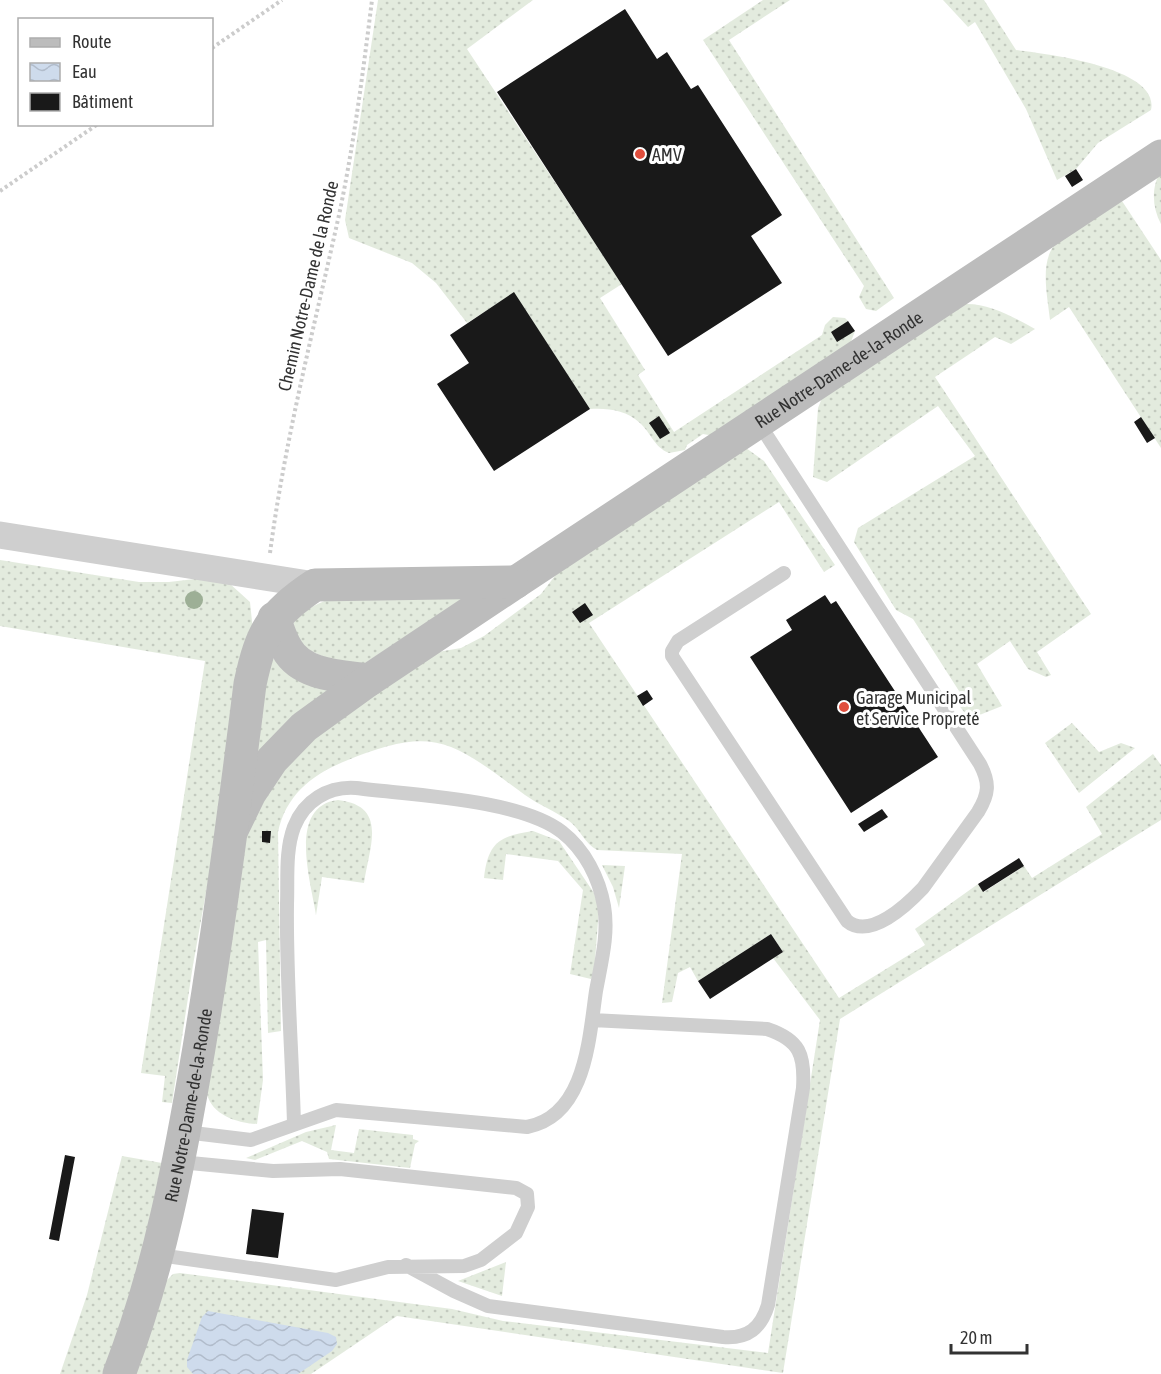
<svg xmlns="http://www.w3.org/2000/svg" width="1161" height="1374" font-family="'Asap Condensed',sans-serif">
<defs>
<pattern id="grass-dots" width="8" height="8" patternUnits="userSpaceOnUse" patternTransform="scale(1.5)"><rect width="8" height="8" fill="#e3ebde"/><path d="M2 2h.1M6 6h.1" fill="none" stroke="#c3cabf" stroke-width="1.8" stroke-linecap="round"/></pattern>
<pattern id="water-waves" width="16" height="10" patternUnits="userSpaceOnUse" patternTransform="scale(1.5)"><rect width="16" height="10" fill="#cedbec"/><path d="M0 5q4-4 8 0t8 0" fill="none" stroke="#b1bccb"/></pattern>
</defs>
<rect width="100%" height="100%" fill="#fff"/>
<path fill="url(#grass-dots)" d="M 378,0 L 533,0 L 467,49 L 622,284 L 600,298 L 645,370 L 638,375 L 674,432 L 822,335 L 825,325 L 833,317 L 845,318 L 848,321 L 838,340 L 855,331 L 849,347 L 714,436 L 703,434 L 687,445 L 685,450 L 669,453 C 654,447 651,433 640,423 C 626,410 608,408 590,409 L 514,293 L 467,323 L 436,283 L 412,263 L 349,238 L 345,220 Z
M 763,0 L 790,0 L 729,40 L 894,298 L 876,311 L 866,309 L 859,297 L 864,286 L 703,40 Z
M 943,0 L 984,0 L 1016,50 C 1038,53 1161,66 1151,110 L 1098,143 L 1076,169 L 1057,180 L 1026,109 L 975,22 L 968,27 Z
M 1161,171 L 1161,224 C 1152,207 1151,187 1161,171 Z
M 1120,198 L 1161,260 L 1161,448 L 1069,307 L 1050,320 C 1048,299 1040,266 1053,247 C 1062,234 1105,208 1120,198 Z
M 964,304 C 989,303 1013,317 1035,329 L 1011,344 L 995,337 L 935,377 L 1091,614 L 1037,652 L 1051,675 L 1046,677 L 1028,669 L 1010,641 L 977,664 L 1002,706 L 977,716 L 965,713 L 957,703 L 959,691 L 913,619 L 896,610 L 854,542 L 858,528 L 975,456 L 938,406 L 827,482 L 813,477 L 818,408 L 822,398 Z
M 746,448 L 764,461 L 835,565 L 824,572 L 779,502 L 589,623 L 839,998 L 925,945 L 915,929 L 978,884 L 984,892 L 1024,866 L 1032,878 L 1102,834 L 1086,807 L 1153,754 L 1161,765 L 1161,820 L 840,1019 L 783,1373 L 397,1316 L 311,1374 L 134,1374 L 166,1281 L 173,1274 L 180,1273 L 452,1309 L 503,1321 L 768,1353 L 820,1020 L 773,958 L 783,952 L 771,934 L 698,981 L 690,967 L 678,973 L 672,1002 L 662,1003 L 682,854 L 597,850 C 585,844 580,829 569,821 C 555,811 539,805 525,795 C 450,740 435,724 343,762 C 310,776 286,796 278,832 L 281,1031 L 268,1033 L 266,940 L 258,942 L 263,1080 L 257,1124 C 237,1123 212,1115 207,1094 L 247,830 L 290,752 L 432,653 L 461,648 L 484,636 L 541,594 L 561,568 Z
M 0,560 L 139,582 L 169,582 L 203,578 L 229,583 L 250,602 L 253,631 L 193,965 L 172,1103 L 162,1102 L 165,1076 L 141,1073 L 205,661 L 0,626 Z
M 467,597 L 365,663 L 342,665 L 302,647 L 293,624 C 300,611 316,605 329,599 Z
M 271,658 L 331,687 L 247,761 Z
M 1072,723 L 1099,752 L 1121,743 L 1135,748 L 1079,793 L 1045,743 Z
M 338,800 C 389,806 369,847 364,883 L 322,877 L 316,915 C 311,882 287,806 338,800 Z
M 533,831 L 559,841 L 594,893 L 599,908 L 594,974 L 591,979 L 570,974 L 583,890 L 558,861 L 506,854 L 503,880 L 484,878 C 488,844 498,836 533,831 Z
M 602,865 L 625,866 L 619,908 L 613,887 Z
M 336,1125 L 331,1150 L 354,1153 L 359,1129 L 413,1135 L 413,1139 L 419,1141 L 415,1144 L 410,1168 L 329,1159 L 327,1152 L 302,1141 L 255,1160 L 246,1158 L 306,1132 Z
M 122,1156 L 162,1163 L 146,1244 L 106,1374 L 60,1374 L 87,1295 Z
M 506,1262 L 502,1296 L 458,1281 Z"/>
<path fill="url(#water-waves)" d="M 208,1311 L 328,1333 L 336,1337 L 337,1344 L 332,1351 L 298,1374 L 193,1374 L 187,1367 L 187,1360 L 202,1317 Z"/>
<path fill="#191919" d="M 625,9 L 657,59 L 667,52 L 691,89 L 698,85 L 782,215 L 751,236 L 782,283 L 668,356 L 497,92 Z
M 1076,169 L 1083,180 L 1072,187 L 1065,176 Z
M 514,292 L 590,409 L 494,471 L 437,384 L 469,363 L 450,335 Z
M 848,321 L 855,331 L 837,342 L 831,332 Z
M 659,416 L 670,433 L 660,439 L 649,423 Z
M 1141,417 L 1155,438 L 1147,443 L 1134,422 Z
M 825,595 L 831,604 L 836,601 L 938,757 L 851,813 L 750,657 L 792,630 L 786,620 Z
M 585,603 L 593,615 L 580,623 L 572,612 Z
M 647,690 L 653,699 L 643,706 L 637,696 Z
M 882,809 L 888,817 L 864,832 L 858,824 Z
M 262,831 L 271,831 L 270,843 L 262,842 Z
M 1019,858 L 1024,866 L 983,892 L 978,884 Z
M 771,934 L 783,952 L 710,999 L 698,981 Z
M 65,1155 L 75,1157 L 59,1241 L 49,1239 Z
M 252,1209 L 284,1213 L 278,1258 L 246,1254 Z"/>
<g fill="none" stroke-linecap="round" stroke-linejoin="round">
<path stroke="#ccc" stroke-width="4" stroke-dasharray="3 3" stroke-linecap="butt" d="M 212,48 L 282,0
M 0,191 L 98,124
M 270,553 C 285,439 314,328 339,215 C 354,144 363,72 372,0"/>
<path stroke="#cfcfcf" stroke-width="14" d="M 758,422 L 980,764 C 990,783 989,794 978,812 L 923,888 C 907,905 870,940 847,921 L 672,656 L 672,651 L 678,641 L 784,573
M 185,1132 L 251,1140 L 336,1110 L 527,1127 C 586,1116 589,1038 596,991 C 601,963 609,934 604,906 C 599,878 585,850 562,832 C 520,799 410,795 356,788 C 328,786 304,801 294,827 C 285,851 288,879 287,904 C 286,977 292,1051 294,1124
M 159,1255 L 336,1280 L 388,1267 L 464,1266 L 481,1260 L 516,1233 L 528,1207 L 527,1194 L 516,1188 L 340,1169 L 273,1171 L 180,1162
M 406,1265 L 454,1291 L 488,1306 L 723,1337 C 748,1339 761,1328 768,1305 L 803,1088 C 805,1055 800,1040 767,1029 L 592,1020"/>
<path stroke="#cfcfcf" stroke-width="27" d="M 0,535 L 315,585"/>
<g stroke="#bcbcbc" stroke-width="33">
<path d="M 274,618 C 278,628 281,640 287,649 C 302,676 342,676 369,680"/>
<path id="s1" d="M 232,830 L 250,793 L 272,760 L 304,727 L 369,680 L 516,582 L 1161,156"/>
<path id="s2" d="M 119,1374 C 160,1268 180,1160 199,1048 C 219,927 235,806 250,684 C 261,632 271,614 315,585 L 516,582"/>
</g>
</g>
<circle fill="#9daf96" cx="194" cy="600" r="9"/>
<g fill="#e04e3d" stroke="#fff" stroke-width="2">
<circle cx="640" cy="154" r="6"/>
<circle cx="844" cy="707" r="6"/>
</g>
<g text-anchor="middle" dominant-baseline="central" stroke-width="6" stroke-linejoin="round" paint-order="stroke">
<g font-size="18" fill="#323232" stroke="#fff" text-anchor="start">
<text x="652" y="154">AMV</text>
<text x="856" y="697">Garage Municipal<tspan x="856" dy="21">et Service Propreté</tspan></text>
</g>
<g font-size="18" fill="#323232" stroke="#fff">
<text transform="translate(308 286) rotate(-77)">Chemin Notre-Dame de la Ronde</text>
<text stroke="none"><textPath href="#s1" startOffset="770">Rue Notre-Dame-de-la-Ronde</textPath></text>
<text stroke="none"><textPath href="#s2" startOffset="278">Rue Notre-Dame-de-la-Ronde</textPath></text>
</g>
</g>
<rect x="18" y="18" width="195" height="108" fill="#ffffff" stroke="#adadad" stroke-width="1.5"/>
<rect x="30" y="38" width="30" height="9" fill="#bcbcbc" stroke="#adadad" stroke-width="1.5"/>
<text x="72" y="48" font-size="18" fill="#323232">Route</text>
<rect x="30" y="63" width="30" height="18" fill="url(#water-waves)" stroke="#adadad" stroke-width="1.5"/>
<text x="72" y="78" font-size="18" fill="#323232">Eau</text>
<rect x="30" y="93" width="30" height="18" fill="#191919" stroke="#adadad" stroke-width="1.5"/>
<text x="72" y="108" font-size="18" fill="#323232">Bâtiment</text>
<path d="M951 1344v9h76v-9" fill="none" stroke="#323232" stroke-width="3"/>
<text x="960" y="1344" font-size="18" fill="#323232" stroke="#ffffff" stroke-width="4.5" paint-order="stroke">20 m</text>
</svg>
